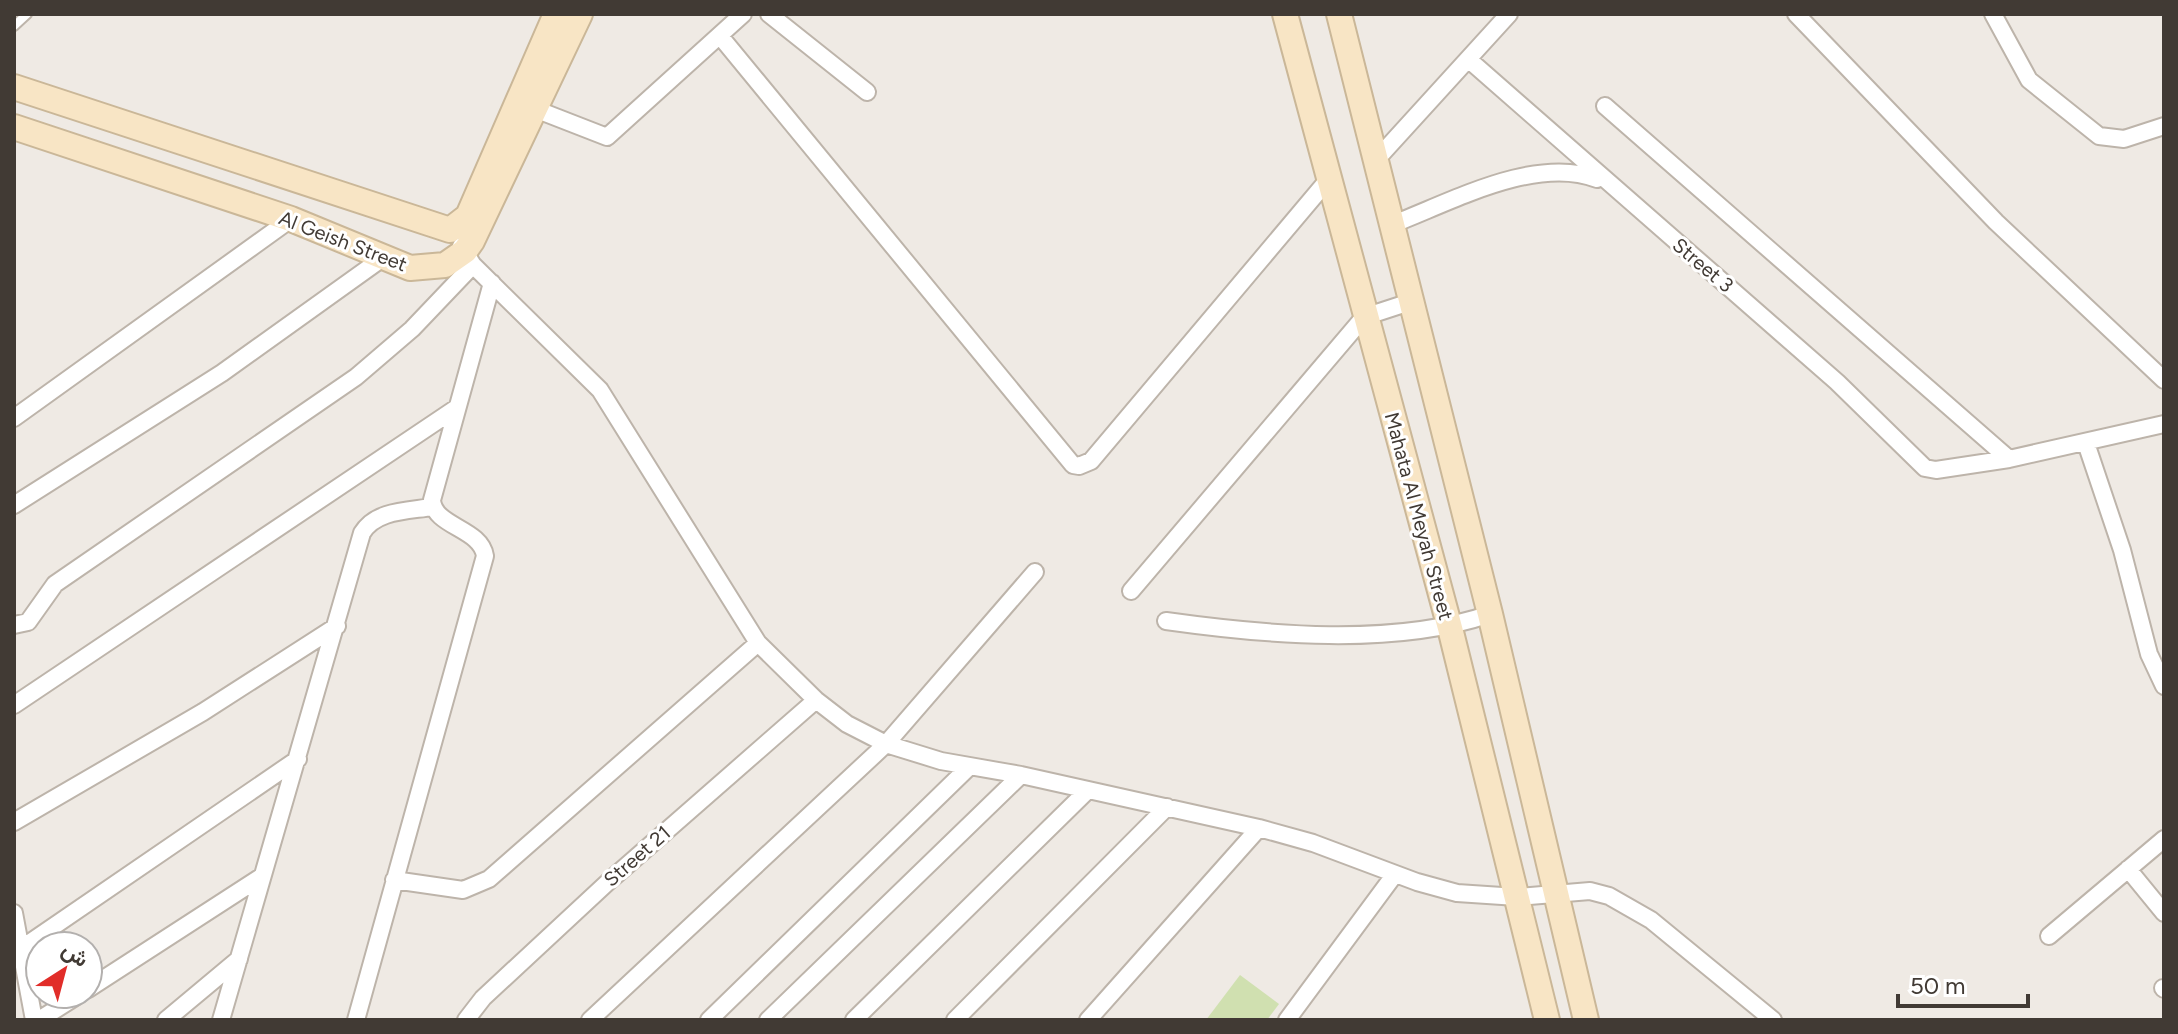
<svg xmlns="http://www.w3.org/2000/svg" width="2178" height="1034" font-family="Figtree,Vazirmatn,sans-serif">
<rect width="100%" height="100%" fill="#efeae4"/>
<path fill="#d0e0b0" d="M 1240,975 L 1279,1004 L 1267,1020 L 1206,1020 Z"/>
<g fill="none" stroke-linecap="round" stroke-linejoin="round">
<g stroke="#bdb4aa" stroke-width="12">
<path id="lane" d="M 14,26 L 27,14"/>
</g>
<g stroke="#bdb4aa" stroke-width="20">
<path id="street" d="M 769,14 L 867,92
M 1796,14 L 1996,222 L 2164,380
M 1993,14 L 2029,80 L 2099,136 L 2124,139 L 2164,126
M 720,36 L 1073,465 L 1079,466 L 1091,461 L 1327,181
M 1468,59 L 1837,382 L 1925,468 L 1936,470 L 2009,459 L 2164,424
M 1605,106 L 2009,459
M 535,109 L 607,137 L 743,14
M 1376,160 L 1509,14
M 1393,224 C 1451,202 1536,155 1597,179
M 461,246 L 473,265 L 600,390 L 758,643 L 816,700 L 847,724 L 886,744 L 941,761 L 1021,775 L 1259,828 L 1313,843 L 1417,882 L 1457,893 L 1517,897 L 1590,891 L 1609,896 L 1651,920 L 1773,1020
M 14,418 L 291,219
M 2086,443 L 2122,550 L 2149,654 L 2164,686
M 14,505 L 222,373 L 384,257
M 1131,591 L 1364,317 L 1413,301
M 1166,621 C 1266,635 1394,647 1490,614
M 14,625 L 28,622 L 55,584 L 356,377 L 412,329 L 473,265
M 14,705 L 455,409
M 14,822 L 203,712 L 337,626
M 2128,869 L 2164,913
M 394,880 L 463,890 L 489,879 L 758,643
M 14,913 L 34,1020
M 2049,936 L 2164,839
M 19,950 L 298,759
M 2163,988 L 2164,989
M 88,989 L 261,877
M 39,1020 L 80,994
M 166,1020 L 239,959
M 221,1020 L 362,533 C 376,510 408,511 432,507
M 356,1020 L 485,556 C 481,528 434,527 432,500 L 492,283
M 466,1020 L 483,998 L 608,882 L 816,700
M 590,1020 L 886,744 L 1035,572
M 709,1020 L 970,766
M 768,1020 L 1021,775
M 854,1020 L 1088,790
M 955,1020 L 1167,807
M 1088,1020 L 1259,828
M 1287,1020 L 1395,874"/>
</g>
<g stroke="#cab798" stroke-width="28">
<path id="secondary" d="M 1285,14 L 1450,628 L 1547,1020
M 1339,14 L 1490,614 L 1586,1020
M 14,87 L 450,230 L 468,216 L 556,14
M 14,127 L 291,219 L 410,268 L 445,265 L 465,251 L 472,241 L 580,14"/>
</g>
<use href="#lane" stroke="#fff" stroke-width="8"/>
<use href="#street" stroke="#fff" stroke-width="16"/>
<use href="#secondary" stroke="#f8e5c5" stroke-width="24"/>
</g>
<g text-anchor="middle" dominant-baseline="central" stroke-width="6" stroke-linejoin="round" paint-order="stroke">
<g font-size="20" fill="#413a34" stroke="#fff">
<text transform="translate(343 241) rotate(21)">Al Geish Street</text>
<text transform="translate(1703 265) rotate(40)">Street 3</text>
<text transform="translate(1419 516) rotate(75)">Mahata Al Meyah Street</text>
<text transform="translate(637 856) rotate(-41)">Street 21</text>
</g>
</g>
<rect width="2178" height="1034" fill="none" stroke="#413a34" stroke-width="32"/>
<g transform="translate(64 970) rotate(36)"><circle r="38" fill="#ffffff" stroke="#b3b0ae" stroke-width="2"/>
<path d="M0-6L14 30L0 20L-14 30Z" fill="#e12d29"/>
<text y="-12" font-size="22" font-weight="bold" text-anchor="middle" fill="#413a34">ش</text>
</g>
<path d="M1898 994v12h130v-12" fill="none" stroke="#413a34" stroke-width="4"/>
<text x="1910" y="994" font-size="24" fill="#413a34" stroke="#ffffff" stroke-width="6" paint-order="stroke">50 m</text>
</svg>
